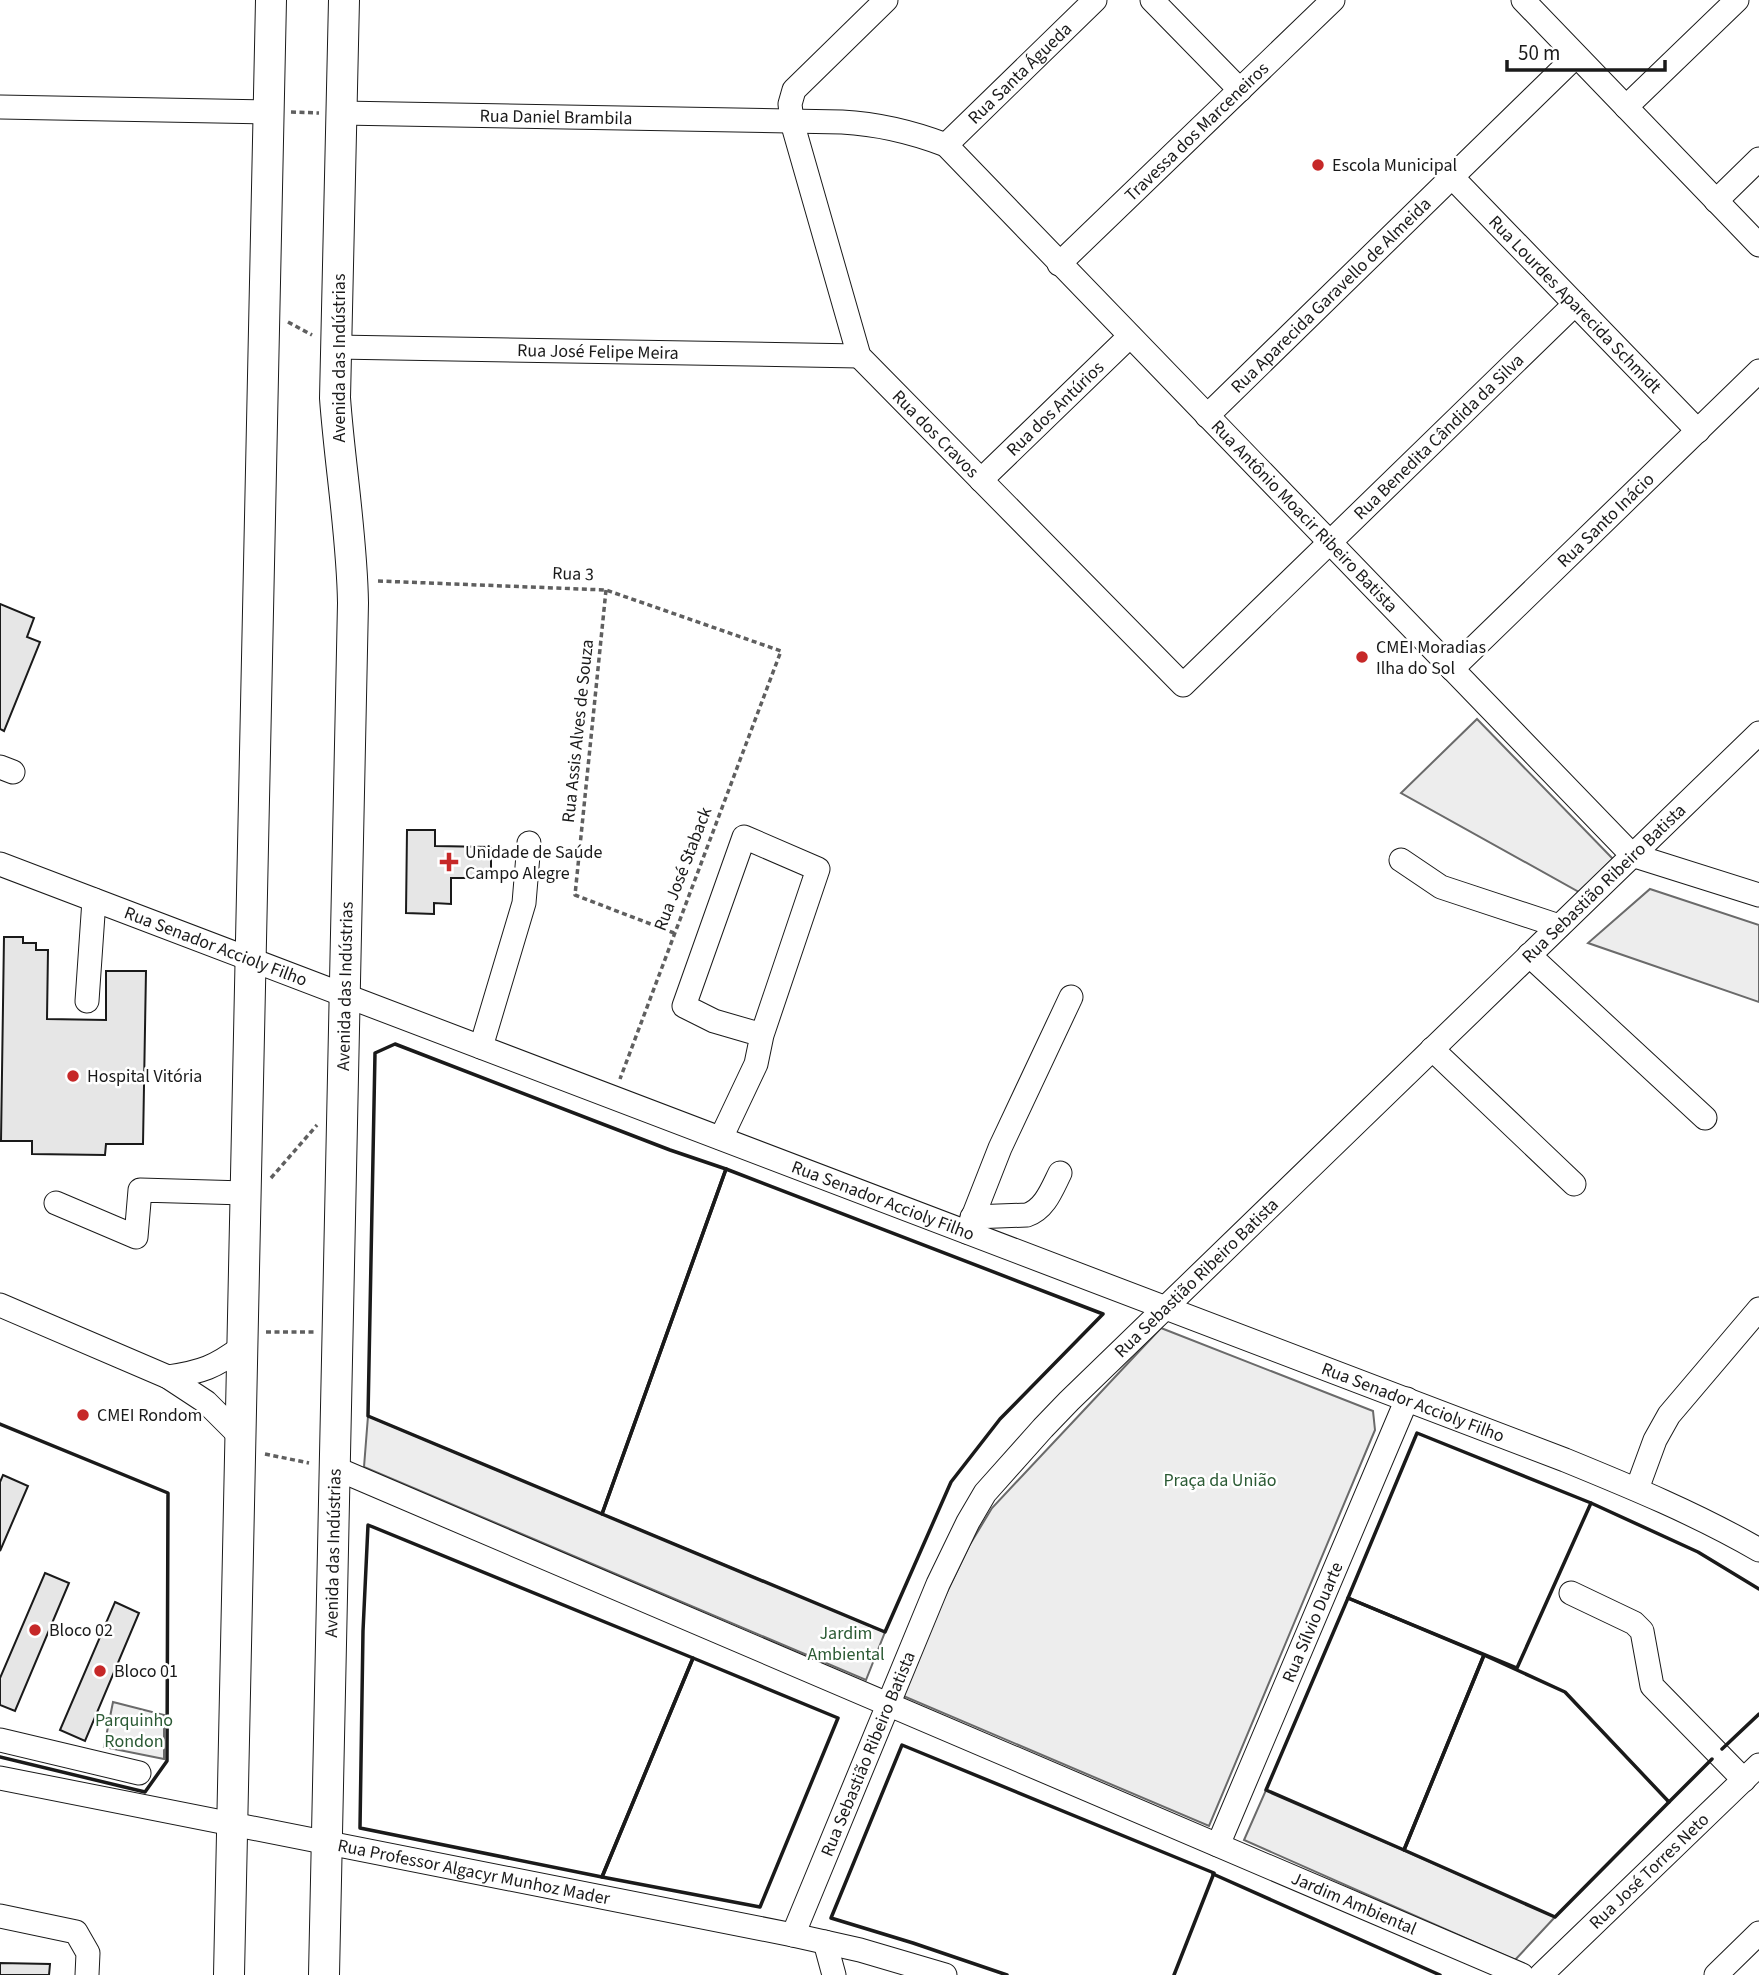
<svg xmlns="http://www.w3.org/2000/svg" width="1759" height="1975" viewBox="0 0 1759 1975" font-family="'Source Sans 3',sans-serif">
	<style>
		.built { fill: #ededed; stroke: #6a6a6a; stroke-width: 2 }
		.building { fill: #e6e6e6; stroke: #1a1a1a; stroke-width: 2 }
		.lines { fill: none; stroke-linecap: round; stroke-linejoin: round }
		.minor-casing { stroke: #1a1a1a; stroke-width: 25 }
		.major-casing { stroke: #1a1a1a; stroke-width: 32 }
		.path { stroke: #5f5f5f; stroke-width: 3.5; stroke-dasharray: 5 3.5; stroke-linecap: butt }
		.minor { stroke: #fff; stroke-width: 23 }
		.major { stroke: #fff; stroke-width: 30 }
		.wall { stroke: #1a1a1a; stroke-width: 3.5 }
		.poi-dot { fill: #c62828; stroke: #fff; stroke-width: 2.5 }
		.labels { text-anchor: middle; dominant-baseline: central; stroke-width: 5; stroke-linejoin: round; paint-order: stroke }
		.street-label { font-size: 18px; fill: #1a1a1a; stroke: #fff }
		.poi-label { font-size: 18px; fill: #1a1a1a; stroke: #fff; text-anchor: start }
		.park-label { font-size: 18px; fill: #2b5a34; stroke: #fff }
	</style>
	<rect width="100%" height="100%" fill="#fff"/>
	<!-- built -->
	<g class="built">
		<polygon points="1477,719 1613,859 1579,892 1401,793"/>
		<polygon points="1650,889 1759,925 1759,1002 1588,943"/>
		<polygon points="1161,1328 1373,1411 1375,1430 1209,1826 901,1695 924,1640 969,1546 992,1508"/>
		<polygon points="368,1416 885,1632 866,1680 364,1467"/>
		<polygon points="113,1702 164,1715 164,1759 104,1747"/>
		<polygon points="1266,1790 1555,1917 1515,1960 1244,1840"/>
	</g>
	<!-- building -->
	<g class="building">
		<polygon points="0,604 34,618 27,637 40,642 4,731 0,729"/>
		<polygon points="407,830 435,830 435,846 491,847 491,878 451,878 451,904 434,903 434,914 406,913"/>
		<polygon points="4,937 23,937 23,943 36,943 36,950 48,950 47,1019 106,1020 106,971 146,971 143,1144 106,1144 105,1155 32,1154 32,1141 1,1141"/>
		<polygon points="3,1475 28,1486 0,1551 0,1482"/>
		<polygon points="45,1573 69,1583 15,1711 0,1705 0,1678"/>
		<polygon points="115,1602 139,1613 85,1741 60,1730"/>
		<polygon points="0,1963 50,1964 49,1975 0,1975"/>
	</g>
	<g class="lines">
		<defs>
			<g id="minor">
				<path id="s1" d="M886 0 794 90 790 104 792 122 859 356 1183 685 1575 304"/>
				<polyline points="1152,0 1240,90"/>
				<polyline points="1523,0 1759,245"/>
				<polyline points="0,107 268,112"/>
				<polyline points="1626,107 1737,0"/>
				<path id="s2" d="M341 113 842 122C879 124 912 132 946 145L1632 855 1759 895"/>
				<path id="s3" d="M946 145 1095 0"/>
				<path id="s4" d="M1452 177 1698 431"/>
				<polyline points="1716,201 1759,159"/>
				<path id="s5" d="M1059 264 1333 0"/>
				<path id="s6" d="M336 347 859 356"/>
				<path id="s7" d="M1207 416 1576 56"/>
				<path id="s8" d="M981 480 1130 336"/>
				<path id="s9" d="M1452 669 1759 371"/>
				<polyline points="0,767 13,772"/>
				<polyline points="1401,860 1441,887 1559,926"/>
				<path id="s10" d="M0 864 1565 1460C1631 1487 1697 1514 1759 1550"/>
				<polyline points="1529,955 1705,1118"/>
				<polyline points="87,1001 94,900"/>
				<polyline points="481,1047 524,903 529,843"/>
				<polyline points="1432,1049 1574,1184"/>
				<polyline points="721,1138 756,1064 762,1035 818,869 744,837 684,1006 714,1021 762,1035"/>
				<polyline points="56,1203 136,1237 140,1190 245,1193"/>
				<path d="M972 1217 1027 1215C1045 1209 1052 1189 1060 1173"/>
				<polyline points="967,1232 1000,1148 1071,997"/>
				<polyline points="0,1305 168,1377 206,1402 240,1436"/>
				<path d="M168 1377C202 1372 215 1367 242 1347"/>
				<path id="s11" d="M335 1468 1522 1975"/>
				<polyline points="1637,1489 1655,1440 1669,1415 1759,1309"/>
				<polyline points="1571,1593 1634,1623 1642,1631 1652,1686 1744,1780"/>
				<polyline points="0,1740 139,1773"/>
				<path id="s12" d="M0 1778 793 1935 860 1950 945 1975"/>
				<path id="s13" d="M1218 1845 1407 1399"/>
				<polyline points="0,1916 76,1932 88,1953 87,1975"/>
				<path id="s14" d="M793 1935 938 1584 968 1522 985 1493 1043 1428 1069 1401 1759 733"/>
				<polyline points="825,1942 834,1975"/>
				<path id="s15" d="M1541 1975 1759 1765"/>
				<polyline points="1716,1975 1759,1933"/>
			</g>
			<g id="major">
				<polyline points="229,1975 271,0"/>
				<path id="s16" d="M324 1975 353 603C352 535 340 467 335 398L344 0"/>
			</g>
		</defs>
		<!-- minor casing -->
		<use href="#minor" class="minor-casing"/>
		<!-- major casing -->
		<use href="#major" class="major-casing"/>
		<!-- path -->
		<g class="path">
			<polyline points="291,112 319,113"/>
			<polyline points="288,322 312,335"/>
			<polyline points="378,581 606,590 781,651 620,1079"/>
			<polyline points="606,590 575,895 674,933"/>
			<polyline points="271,1178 317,1125"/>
			<polyline points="266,1332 315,1332"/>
			<polyline points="265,1454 309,1463"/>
		</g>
		<!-- minor -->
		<use href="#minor" class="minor"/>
		<!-- major -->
		<use href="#major" class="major"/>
		<!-- wall -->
		<g class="wall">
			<polygon points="395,1044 670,1150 726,1169 602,1514 368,1416 375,1053"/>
			<polygon points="726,1169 1103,1314 1000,1419 951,1482 885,1632 602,1514"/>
			<polyline points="0,1424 168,1493 167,1761 145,1792 0,1757"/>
			<polygon points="1417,1433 1591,1503 1517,1668 1348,1598"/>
			<polyline points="1591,1503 1698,1552 1759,1589"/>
			<polygon points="368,1525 693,1658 602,1877 360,1828 363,1631"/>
			<polygon points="1348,1598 1484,1655 1404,1850 1266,1790"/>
			<polygon points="1484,1655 1565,1692 1669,1802 1555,1917 1404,1850"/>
			<polygon points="693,1658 838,1718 760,1907 602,1877"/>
			<polyline points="1722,1749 1759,1714"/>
			<polyline points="1668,1801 1669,1802 1712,1759"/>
			<polyline points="1213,1874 1440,1975"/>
			<polyline points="1007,1975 913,1943 831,1918 902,1745 1214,1873 1174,1975"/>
		</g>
	</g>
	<!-- markers -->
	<g class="poi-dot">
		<circle cx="1318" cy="165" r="7"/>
		<circle cx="1362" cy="657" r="7"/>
		<path d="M445.5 851.5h7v7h7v7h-7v7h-7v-7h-7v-7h7z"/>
		<circle cx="73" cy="1076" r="7"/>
		<circle cx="83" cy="1415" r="7"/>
		<circle cx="35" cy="1630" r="7"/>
		<circle cx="100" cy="1671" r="7"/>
	</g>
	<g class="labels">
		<!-- street labels -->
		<g class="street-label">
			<text stroke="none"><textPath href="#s3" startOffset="103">Rua Santa Águeda</textPath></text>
			<text stroke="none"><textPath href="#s2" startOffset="215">Rua Daniel Brambila</textPath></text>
			<text stroke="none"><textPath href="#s5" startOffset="191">Travessa dos Marceneiros</textPath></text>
			<text stroke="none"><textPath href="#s7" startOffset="173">Rua Aparecida Garavello de Almeida</textPath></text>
			<text stroke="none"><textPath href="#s4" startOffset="177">Rua Lourdes Aparecida Schmidt</textPath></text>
			<text stroke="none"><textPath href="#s6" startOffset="262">Rua José Felipe Meira</textPath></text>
			<text transform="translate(339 358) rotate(-90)">Avenida das Indústrias</text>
			<text stroke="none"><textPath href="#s8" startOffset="103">Rua dos Antúrios</textPath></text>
			<text stroke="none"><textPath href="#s1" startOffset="514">Rua dos Cravos</textPath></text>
			<text stroke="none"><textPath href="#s1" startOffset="1223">Rua Benedita Cândida da Silva</textPath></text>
			<text stroke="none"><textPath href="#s2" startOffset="1124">Rua Antônio Moacir Ribeiro Batista</textPath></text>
			<text stroke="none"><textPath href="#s9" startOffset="214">Rua Santo Inácio</textPath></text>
			<text transform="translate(573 574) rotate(2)">Rua 3</text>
			<text transform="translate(578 731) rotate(-84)">Rua Assis Alves de Souza</text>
			<text transform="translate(683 869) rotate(-69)">Rua José Staback</text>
			<text stroke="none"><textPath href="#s14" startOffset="1351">Rua Sebastião Ribeiro Batista</textPath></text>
			<text stroke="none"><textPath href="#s10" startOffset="231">Rua Senador Accioly Filho</textPath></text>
			<text stroke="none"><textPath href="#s16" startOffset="989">Avenida das Indústrias</textPath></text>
			<text stroke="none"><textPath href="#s10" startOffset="945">Rua Senador Accioly Filho</textPath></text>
			<text stroke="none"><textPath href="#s14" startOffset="784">Rua Sebastião Ribeiro Batista</textPath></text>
			<text stroke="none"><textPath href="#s10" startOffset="1512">Rua Senador Accioly Filho</textPath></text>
			<text stroke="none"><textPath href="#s16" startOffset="422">Avenida das Indústrias</textPath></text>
			<text stroke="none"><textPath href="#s13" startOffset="242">Rua Sílvio Duarte</textPath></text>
			<text stroke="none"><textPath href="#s14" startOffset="196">Rua Sebastião Ribeiro Batista</textPath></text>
			<text stroke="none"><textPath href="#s15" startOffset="150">Rua José Torres Neto</textPath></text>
			<text stroke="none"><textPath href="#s12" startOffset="483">Rua Professor Algacyr Munhoz Mader</textPath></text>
			<text stroke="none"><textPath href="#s11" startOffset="1108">Jardim Ambiental</textPath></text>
		</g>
		<!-- poi labels -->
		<g class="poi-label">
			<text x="1332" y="165">Escola Municipal</text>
			<text x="1376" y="647">CMEI Moradias<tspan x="1376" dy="21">Ilha do Sol</tspan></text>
			<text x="465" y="852">Unidade de Saúde<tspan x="465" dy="21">Campo Alegre</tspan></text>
			<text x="87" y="1076">Hospital Vitória</text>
			<text x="97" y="1415">CMEI Rondom</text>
			<text x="49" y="1630">Bloco 02</text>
			<text x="114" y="1671">Bloco 01</text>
		</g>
		<!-- park labels -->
		<g class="park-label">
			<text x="1220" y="1480">Praça da União</text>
			<text x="846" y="1633">Jardim<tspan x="846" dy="21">Ambiental</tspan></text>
			<text x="134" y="1720">Parquinho<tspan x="134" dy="21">Rondon</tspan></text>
		</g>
	</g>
	<!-- scale -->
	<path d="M1507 60v10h158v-10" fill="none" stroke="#1a1a1a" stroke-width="3.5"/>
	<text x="1518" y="60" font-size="21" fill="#1a1a1a" stroke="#ffffff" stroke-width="5" paint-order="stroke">50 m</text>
</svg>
